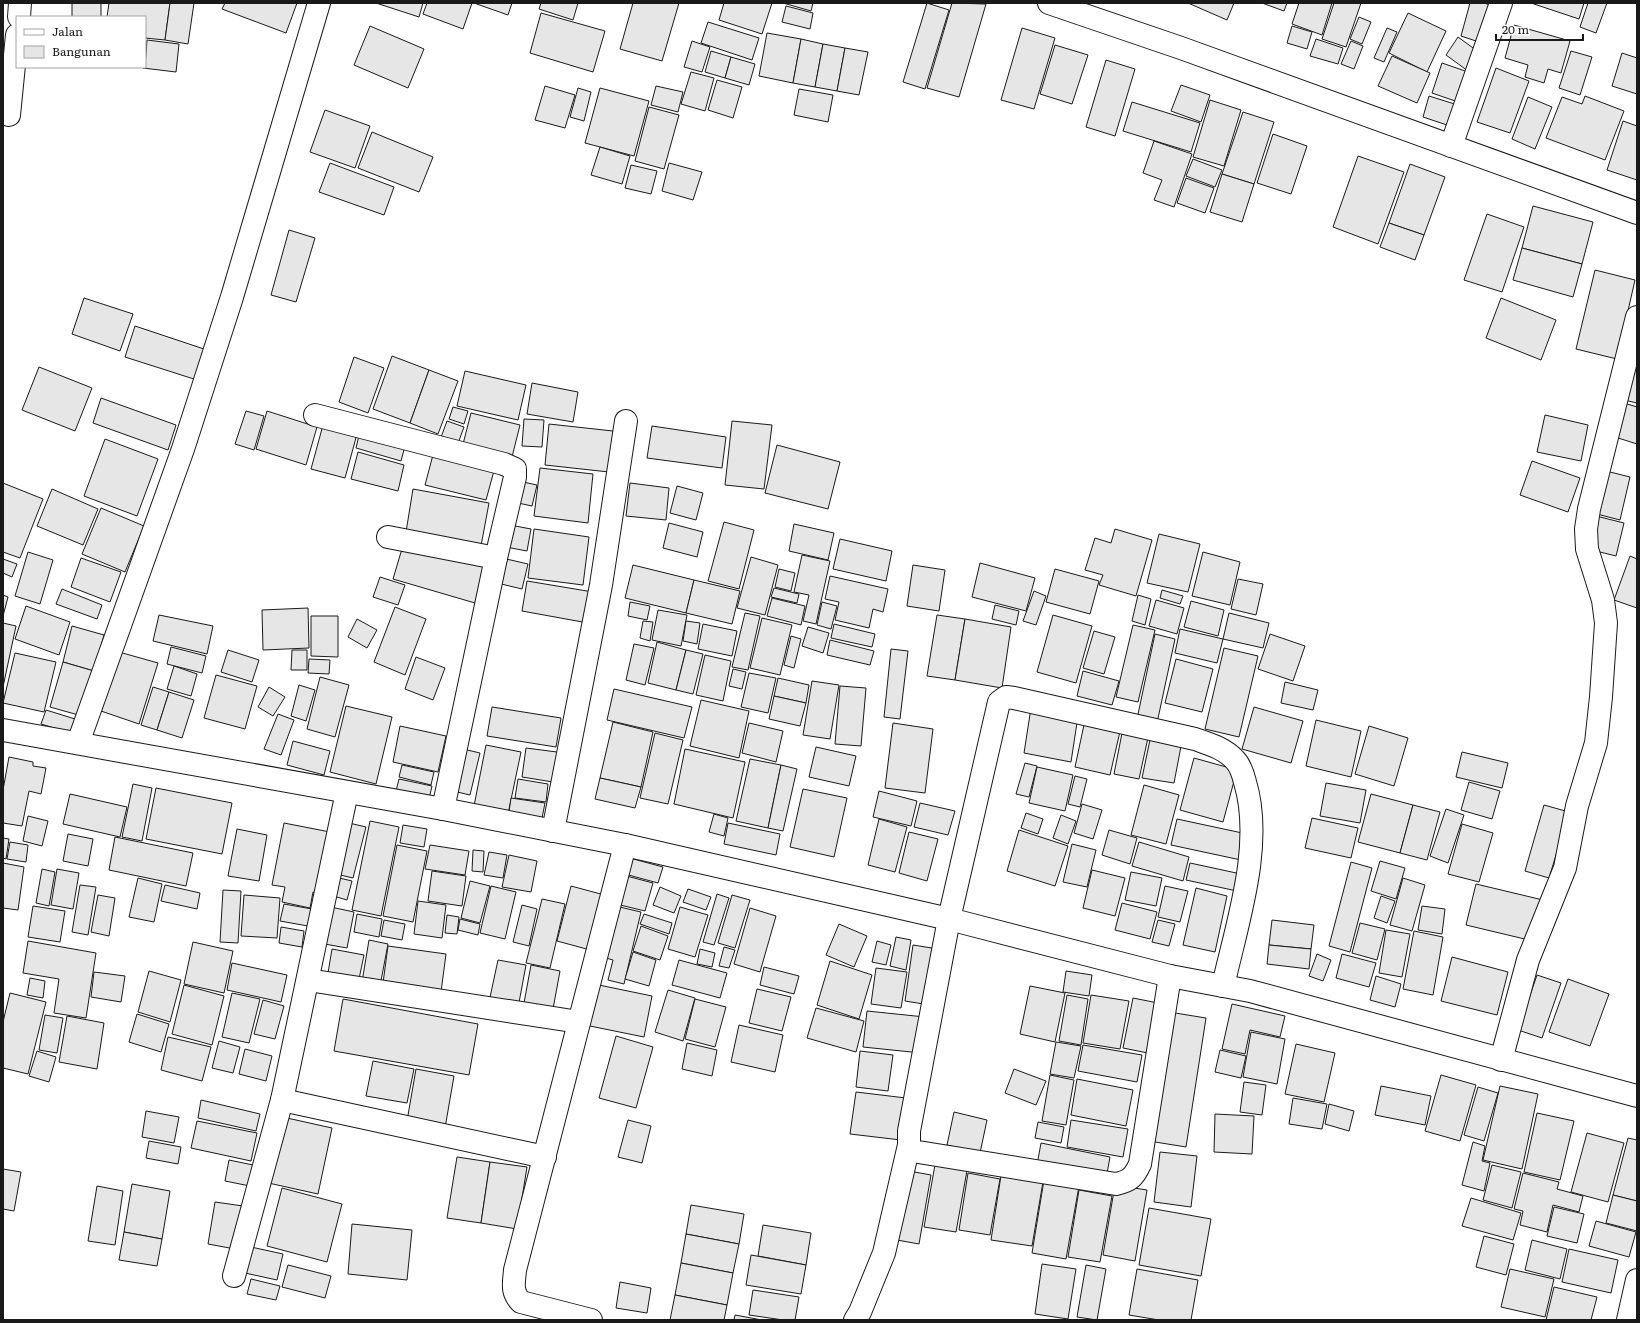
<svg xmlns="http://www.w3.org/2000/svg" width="1640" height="1323" viewBox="0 0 1640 1323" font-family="Literata,serif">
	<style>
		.building { fill: #e6e6e6; stroke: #1a1a1a }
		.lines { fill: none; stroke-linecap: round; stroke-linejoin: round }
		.street-casing { stroke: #1a1a1a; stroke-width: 24 }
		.secondary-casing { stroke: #1a1a1a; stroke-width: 24 }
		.street { stroke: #fff; stroke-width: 22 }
		.secondary { stroke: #fff; stroke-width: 22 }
	</style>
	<rect width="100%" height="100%" fill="#fff"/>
	<!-- building -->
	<g class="building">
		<rect x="72" y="3" width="29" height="14"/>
		<polygon points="109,3 170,3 165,40 145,38 145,17 107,17"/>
		<polygon points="170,3 194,3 188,44 165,40"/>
		<polygon points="225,3 297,3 286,33 222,9"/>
		<polygon points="376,3 423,3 419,17"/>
		<polygon points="427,3 472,3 463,29 423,14"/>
		<polygon points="474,3 512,3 508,15"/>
		<polygon points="541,3 578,3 573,20 539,9"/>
		<polygon points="633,3 679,3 662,61 620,49"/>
		<polygon points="724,3 772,3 762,34 719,20"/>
		<polygon points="783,3 813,3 811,11"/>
		<polygon points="927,3 949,10 925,89 903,82"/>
		<polygon points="952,3 986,4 959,97 927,88"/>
		<polygon points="1188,3 1234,3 1227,20"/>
		<polygon points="1262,3 1287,3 1284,11"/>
		<polygon points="1299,3 1332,3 1322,35 1292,24"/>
		<polygon points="1334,3 1361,3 1346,47 1322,39"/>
		<polygon points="1470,3 1484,3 1490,5 1479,42 1461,36"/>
		<polygon points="1531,3 1584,3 1579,19"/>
		<polygon points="1588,3 1607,3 1596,33 1580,27"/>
		<polygon points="786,6 813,13 810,29 782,22"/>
		<polygon points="541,13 605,31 593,72 530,53"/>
		<polygon points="1408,13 1446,31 1427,72 1389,53"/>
		<polygon points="1359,17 1371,22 1362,44 1350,39"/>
		<polygon points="708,22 759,38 752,60 701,43"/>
		<polygon points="1514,25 1570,41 1561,73 1548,69 1544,83 1525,77 1528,65 1505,58"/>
		<polygon points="370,26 424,49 408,88 354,65"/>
		<polygon points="1292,26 1312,32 1307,49 1287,43"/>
		<polygon points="1022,28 1055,38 1034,109 1001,100"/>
		<polygon points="1387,28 1397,32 1384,62 1374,58"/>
		<polygon points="767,33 801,39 793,83 759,76"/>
		<polygon points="1458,37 1480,53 1468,71 1446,55"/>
		<polygon points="801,39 823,44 815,87 793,83"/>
		<polygon points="1316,39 1343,48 1338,64 1310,56"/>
		<polygon points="147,40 179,44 176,72 143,68 145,67"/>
		<polygon points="692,41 710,47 702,72 684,67"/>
		<polygon points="1351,41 1363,46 1354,69 1341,64"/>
		<polygon points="823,44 845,48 837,91 815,87"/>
		<polygon points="1055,45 1088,55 1072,104 1040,94"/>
		<polygon points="845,48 868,52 859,95 837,91"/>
		<polygon points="711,51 731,57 725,78 705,72"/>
		<polygon points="1571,51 1592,57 1580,95 1559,88"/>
		<polygon points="1622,53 1637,58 1637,94 1612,86"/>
		<polygon points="1392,56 1430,73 1417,103 1378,86"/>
		<polygon points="731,57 755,64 749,85 725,78"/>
		<polygon points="1106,60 1135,69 1115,136 1086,127"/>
		<polygon points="1442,63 1471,73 1461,103 1432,93"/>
		<polygon points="1496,68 1529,81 1510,133 1477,122"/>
		<polygon points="691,72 714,78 705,111 681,104"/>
		<polygon points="717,80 742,87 733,118 708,110"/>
		<polygon points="1181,85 1210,95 1201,122 1171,111"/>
		<polygon points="545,86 575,95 565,128 535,120"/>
		<polygon points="656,86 683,92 678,112 651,105"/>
		<polygon points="578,88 591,92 584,121 570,117"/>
		<polygon points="600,88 649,101 634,156 585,143"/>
		<polygon points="799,89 833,95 828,122 794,115"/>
		<polygon points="1429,96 1461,106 1453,127 1423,117"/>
		<polygon points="1585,96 1624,111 1605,160 1546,138 1562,97 1582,104"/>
		<polygon points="1528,97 1552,107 1535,149 1512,139"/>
		<polygon points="1210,100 1241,110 1224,166 1193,157"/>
		<polygon points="1132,102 1200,123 1191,152 1123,131"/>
		<polygon points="649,107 679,115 664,169 635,161"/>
		<polygon points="325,110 370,126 355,168 310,152"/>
		<polygon points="1243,112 1274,122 1254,184 1222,174"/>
		<polygon points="1623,121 1637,126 1637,180 1607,170"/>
		<polygon points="372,132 433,157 419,192 358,168"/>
		<polygon points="1273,134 1307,146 1291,194 1257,183"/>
		<polygon points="1154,141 1192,154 1174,207 1154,200 1162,180 1143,173"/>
		<polygon points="600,147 630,156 622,184 591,175"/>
		<polygon points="1358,156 1404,172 1378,244 1333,227"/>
		<polygon points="1193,159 1222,170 1215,187 1186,176"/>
		<polygon points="330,163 394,187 384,215 319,192"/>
		<polygon points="669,163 702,172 693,200 662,191"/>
		<polygon points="1410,164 1445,177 1424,235 1389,223"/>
		<polygon points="631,165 657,171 651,194 625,188"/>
		<polygon points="1222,174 1254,184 1242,222 1210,212"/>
		<polygon points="1186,178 1214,188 1205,213 1177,203"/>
		<polygon points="1533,206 1593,222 1582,264 1522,248"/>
		<polygon points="1487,214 1524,227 1502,292 1464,280"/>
		<polygon points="1389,223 1424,235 1415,260 1380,247"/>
		<polygon points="289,230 315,238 296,302 271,295"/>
		<polygon points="1522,248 1582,264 1573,297 1513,280"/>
		<polygon points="1595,270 1635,280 1617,359 1576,349"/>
		<polygon points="84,298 133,314 120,351 72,334"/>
		<polygon points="1501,298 1556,320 1541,360 1486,338"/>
		<polygon points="135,326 207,350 197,380 125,357"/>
		<polygon points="1637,354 1637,403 1624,400"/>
		<polygon points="392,356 429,370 410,423 373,409"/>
		<polygon points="354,357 384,368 368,413 339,402"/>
		<polygon points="39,367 92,388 75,431 22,410"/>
		<polygon points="429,370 458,381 438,434 410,423"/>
		<polygon points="465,371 526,385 518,420 457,406"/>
		<polygon points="532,383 578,392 573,422 527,414"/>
		<polygon points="101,398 176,425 168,450 93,423"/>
		<polygon points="1624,403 1637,407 1637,444 1615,437"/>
		<polygon points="453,407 468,411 464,424 449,419"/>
		<polygon points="246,411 264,416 254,450 235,444"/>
		<polygon points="267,411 317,427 306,465 256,449"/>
		<polygon points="471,413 520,425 511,461 462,448"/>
		<polygon points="1545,415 1588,425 1581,461 1537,452"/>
		<polygon points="524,419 544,420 542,447 522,446"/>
		<polygon points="447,421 464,427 457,446 440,440"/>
		<polygon points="732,421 772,425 764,489 725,485"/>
		<polygon points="549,424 613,431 609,472 545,465"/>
		<polygon points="323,425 357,434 345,478 311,469"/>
		<polygon points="652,426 726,437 722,468 647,458"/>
		<polygon points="360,431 406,442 401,461 356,448"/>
		<polygon points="105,439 158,459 137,516 84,496"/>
		<polygon points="777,445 840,462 828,509 765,493"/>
		<polygon points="434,451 495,467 486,500 425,485"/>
		<polygon points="358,452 404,465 398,491 351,479"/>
		<polygon points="1532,461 1580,478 1568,512 1520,495"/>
		<polygon points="540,468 593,474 588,523 534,516"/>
		<polygon points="1606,471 1630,477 1620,520 1597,514"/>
		<polygon points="523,482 537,485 532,506 518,503"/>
		<polygon points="3,483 43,499 20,558 3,552"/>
		<polygon points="630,483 669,488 666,520 626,516"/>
		<polygon points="677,486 703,493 696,520 670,513"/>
		<polygon points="52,489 98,509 83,545 37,526"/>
		<polygon points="413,489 489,503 481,546 406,532"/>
		<polygon points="101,508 144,526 125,572 82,554"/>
		<polygon points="1596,516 1624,523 1616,556 1588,549"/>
		<polygon points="724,522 754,530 739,589 708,581"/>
		<polygon points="669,523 703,532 697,557 663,548"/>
		<polygon points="794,524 834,533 828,560 789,551"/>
		<polygon points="510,525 531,529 527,551 506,547"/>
		<polygon points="534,529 589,537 583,585 528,578"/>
		<polygon points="1115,529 1152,540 1136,596 1099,585 1103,575 1085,570 1095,538 1111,543"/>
		<polygon points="1159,534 1200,544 1188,592 1147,583"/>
		<polygon points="840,539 892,551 886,581 833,569"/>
		<polygon points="404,542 486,566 475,603 393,579"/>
		<polygon points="28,552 53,560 40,604 15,596"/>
		<polygon points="1203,552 1240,562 1230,605 1192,596"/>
		<polygon points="802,555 830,561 816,624 803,621 809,595 794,592"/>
		<polygon points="1630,556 1637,559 1637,608 1614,600"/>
		<polygon points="751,557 778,565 765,615 737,608"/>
		<polygon points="81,558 121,572 110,602 71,587"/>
		<polygon points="502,558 528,564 522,589 497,583"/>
		<polygon points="3,559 17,564 12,577 3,573"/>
		<polygon points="980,563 1035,578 1026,611 972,597"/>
		<polygon points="633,565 694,580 686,613 625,598"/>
		<polygon points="913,565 945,570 939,611 907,606"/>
		<polygon points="779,569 795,573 791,591 775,587"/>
		<polygon points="1055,569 1099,581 1090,614 1046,602"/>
		<polygon points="830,576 888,589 883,612 873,609 869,628 835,620 839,602 825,599"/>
		<polygon points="380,577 405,585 398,605 373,597"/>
		<polygon points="1238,579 1263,584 1256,615 1231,609"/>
		<polygon points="694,580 740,591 732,624 686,613"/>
		<polygon points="527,581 593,592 588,623 522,611"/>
		<polygon points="774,588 799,594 797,603 771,597"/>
		<polygon points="62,589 102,605 97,619 56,604"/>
		<polygon points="1162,590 1183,596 1180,604 1160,598"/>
		<polygon points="1034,591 1046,596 1036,625 1023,621"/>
		<polygon points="3,595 8,597 3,616"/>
		<polygon points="1138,595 1151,599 1145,625 1132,621"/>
		<polygon points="772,598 805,606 801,625 767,616"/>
		<polygon points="1156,600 1184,608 1177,634 1149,626"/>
		<polygon points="1191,601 1224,610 1218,636 1184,627"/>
		<polygon points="630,602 650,606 647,620 628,616"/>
		<polygon points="822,602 837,606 831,629 817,625"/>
		<polygon points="995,605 1019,611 1016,625 992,619"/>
		<polygon points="26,606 70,622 59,655 15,639"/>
		<polygon points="395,607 426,619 405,675 374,662"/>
		<polygon points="308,608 309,648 263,650 262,610"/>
		<polygon points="658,610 687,615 681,646 652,640"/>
		<polygon points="745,613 760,616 748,670 732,667"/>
		<polygon points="1229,613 1269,623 1263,648 1223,639"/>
		<polygon points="159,615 213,626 207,654 153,641"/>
		<polygon points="937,615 965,619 955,680 927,676"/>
		<polygon points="1053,615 1092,626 1076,683 1037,672"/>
		<polygon points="311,616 338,616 338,657 311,656"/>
		<polygon points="762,618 792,625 780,675 750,668"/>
		<polygon points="357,619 377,630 367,648 348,637"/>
		<polygon points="965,619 1011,627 1002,688 955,680"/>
		<polygon points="643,621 653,622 650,641 640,638"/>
		<polygon points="686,621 700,623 697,644 683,641"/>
		<polygon points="3,623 16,626 3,687"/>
		<polygon points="703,624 737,631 732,656 698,649"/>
		<polygon points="834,624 875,634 872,647 831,638"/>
		<polygon points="1133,625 1155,630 1138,702 1116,697"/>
		<polygon points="72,626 104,635 94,671 63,662"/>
		<polygon points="808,627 829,633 823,653 802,646"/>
		<polygon points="1180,629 1223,639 1217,663 1175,653"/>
		<polygon points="1094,631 1115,637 1104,674 1083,668"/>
		<polygon points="1155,634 1175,639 1157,723 1137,719"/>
		<polygon points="1270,634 1305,646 1293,681 1258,669"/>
		<polygon points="791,636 801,639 794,668 784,665"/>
		<polygon points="830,640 874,651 870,665 827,655"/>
		<polygon points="657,642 686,650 676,690 648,683"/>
		<polygon points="634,644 654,648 645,685 626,680"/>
		<polygon points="171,647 206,656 202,673 167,664"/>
		<polygon points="1224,648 1258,656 1239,737 1205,729"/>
		<polygon points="891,649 908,651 900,719 884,717"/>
		<polygon points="228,650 259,660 252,682 221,672"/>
		<polygon points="292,650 307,650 307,670 291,670"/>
		<polygon points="686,650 703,654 693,694 676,690"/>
		<polygon points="119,652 158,663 139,724 101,711"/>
		<polygon points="15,653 56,662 44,712 3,703"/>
		<polygon points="705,655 731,661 723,701 696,695"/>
		<polygon points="416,657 445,668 433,700 405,689"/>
		<polygon points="309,659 330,660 329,674 308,673"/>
		<polygon points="1176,659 1213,669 1202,712 1165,703"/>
		<polygon points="63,662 94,671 82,716 50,707"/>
		<polygon points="174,666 197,674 191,696 167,689"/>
		<polygon points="733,669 746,672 742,689 729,686"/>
		<polygon points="1083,671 1119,681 1112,705 1077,696"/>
		<polygon points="749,673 776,678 768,713 741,707"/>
		<polygon points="216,675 257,686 245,729 204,718"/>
		<polygon points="320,677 349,685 335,737 307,729"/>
		<polygon points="778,678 809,685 806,703 774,696"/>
		<polygon points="812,681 839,685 830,739 803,735"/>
		<polygon points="1285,682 1318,690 1313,710 1281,703"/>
		<polygon points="299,685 315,690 306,721 291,716"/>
		<polygon points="840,686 866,688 861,746 835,744"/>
		<polygon points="153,687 169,692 157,730 141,725"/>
		<polygon points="269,687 285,697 273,716 258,707"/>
		<polygon points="614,689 692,707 684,738 607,720"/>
		<polygon points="169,692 194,700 182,738 157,730"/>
		<polygon points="774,696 806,703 800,726 769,719"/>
		<polygon points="701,700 749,711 739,758 690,746"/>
		<polygon points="346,706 392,717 376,784 330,772"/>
		<polygon points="492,707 561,718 556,747 487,736"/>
		<polygon points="1254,707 1303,721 1291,763 1242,749"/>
		<polygon points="1031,708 1078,716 1071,762 1024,753"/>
		<polygon points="46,710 75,719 71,733 41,724"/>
		<polygon points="278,714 294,720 281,755 264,749"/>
		<polygon points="1085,720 1121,727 1110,775 1075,767"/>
		<polygon points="1316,720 1361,731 1351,777 1306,766"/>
		<polygon points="613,722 653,732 641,787 600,778"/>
		<polygon points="749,723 783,731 776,762 742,753"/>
		<polygon points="893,723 933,729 925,793 885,788"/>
		<polygon points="400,726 446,736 438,772 393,762"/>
		<polygon points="1369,726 1408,738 1394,786 1355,774"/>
		<polygon points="1123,728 1149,733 1139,779 1114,774"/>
		<polygon points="655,733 683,740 668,804 640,798"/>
		<polygon points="1151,735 1182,741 1174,783 1142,778"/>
		<polygon points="293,741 330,751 324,775 287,765"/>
		<polygon points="486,745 521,752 508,814 474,806"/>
		<polygon points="816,747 856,756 849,786 809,777"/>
		<polygon points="526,748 557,752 553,782 522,777"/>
		<polygon points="463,749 480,753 470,795 453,791"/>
		<polygon points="685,749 745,762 733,818 674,804"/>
		<polygon points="1462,752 1508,763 1502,788 1456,777"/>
		<polygon points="9,757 33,762 33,766 46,768 41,794 29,791 22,826 3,823 3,790"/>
		<polygon points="1194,758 1237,770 1223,822 1180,810"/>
		<polygon points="750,759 781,765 768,828 736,821"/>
		<polygon points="1025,763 1037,766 1029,797 1016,794"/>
		<polygon points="402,765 434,772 431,785 399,777"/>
		<polygon points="781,765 797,769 783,831 768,828"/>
		<polygon points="1037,767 1073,775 1065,811 1029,803"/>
		<polygon points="1075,776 1087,779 1080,807 1068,804"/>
		<polygon points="600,778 641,787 635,808 595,799"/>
		<polygon points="399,779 432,786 429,799 396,791"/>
		<polygon points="518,779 548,784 546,802 515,798"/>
		<polygon points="1469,782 1500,791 1492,819 1461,810"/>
		<polygon points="1326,783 1366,790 1360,823 1320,816"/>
		<polygon points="133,784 152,788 142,841 122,837"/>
		<polygon points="1144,785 1179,795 1166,844 1131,835"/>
		<polygon points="156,788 232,803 222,854 146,839"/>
		<polygon points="803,789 847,798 834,857 790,847"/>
		<polygon points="879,791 917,801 911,826 873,817"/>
		<polygon points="70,794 127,807 120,837 63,824"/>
		<polygon points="1371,794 1413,805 1400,853 1358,842"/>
		<polygon points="511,798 545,803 542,818 509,812"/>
		<polygon points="920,803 955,811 948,835 914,827"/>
		<polygon points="1082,804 1102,810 1093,839 1074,833"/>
		<polygon points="1413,805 1440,812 1427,860 1400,853"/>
		<polygon points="1544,805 1569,812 1549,878 1525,871"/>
		<polygon points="1446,809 1464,815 1448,863 1430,856"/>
		<polygon points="1026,813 1043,819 1038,834 1021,828"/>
		<polygon points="714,814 728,818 724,836 709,832"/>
		<polygon points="1061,815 1076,821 1068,844 1053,838"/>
		<polygon points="28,816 48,821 42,846 23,841"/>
		<polygon points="1312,818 1358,828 1351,858 1305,848"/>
		<polygon points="879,819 907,827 895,872 868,865"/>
		<polygon points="1177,819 1247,834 1241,860 1171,845"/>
		<polygon points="370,821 399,827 381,916 352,910"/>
		<polygon points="284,823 330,832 319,893 313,892 310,908 282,902 285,887 272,885"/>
		<polygon points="349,823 366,827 353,878 336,874"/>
		<polygon points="728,823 780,834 776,855 724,844"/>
		<polygon points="1462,824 1493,833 1479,882 1448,874"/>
		<polygon points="403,825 427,829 424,847 400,843"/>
		<polygon points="237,829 267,835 259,881 228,876"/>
		<polygon points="1019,830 1068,846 1055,886 1007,871"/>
		<polygon points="1109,830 1137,838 1130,864 1102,855"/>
		<polygon points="909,832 938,839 927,881 899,873"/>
		<polygon points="68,834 93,839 88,866 63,861"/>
		<polygon points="115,837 193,853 186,886 109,870"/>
		<polygon points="3,838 9,839 6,859 3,858"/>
		<polygon points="10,842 28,845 26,862 7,859"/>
		<polygon points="1139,842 1189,857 1183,881 1132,866"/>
		<polygon points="1072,844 1096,850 1087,887 1063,882"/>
		<polygon points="397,845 427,851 413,922 383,916"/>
		<polygon points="430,845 469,851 465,875 425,869"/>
		<polygon points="473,850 484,851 483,872 472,871"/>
		<polygon points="489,852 507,855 503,878 484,875"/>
		<polygon points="509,855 537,861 531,892 502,887"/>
		<polygon points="626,857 663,867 658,883 621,873"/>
		<polygon points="1380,861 1405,868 1396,899 1371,891"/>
		<polygon points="1351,862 1372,868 1350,952 1329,946"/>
		<polygon points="3,863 24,867 18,910 3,908"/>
		<polygon points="1190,863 1241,874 1237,891 1186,880"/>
		<polygon points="42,869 55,872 49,906 36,903"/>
		<polygon points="57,869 79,873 73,909 51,905"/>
		<polygon points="1092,870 1125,878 1115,916 1083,908"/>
		<polygon points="432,871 466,876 462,906 428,901"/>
		<polygon points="1131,872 1162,878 1156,906 1125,900"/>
		<polygon points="619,874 653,883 645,911 612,903"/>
		<polygon points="335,877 352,881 347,900 330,895"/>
		<polygon points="138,878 162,884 154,922 129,917"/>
		<polygon points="1403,878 1425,885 1412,931 1390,925"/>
		<polygon points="470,881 490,886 480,923 461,918"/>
		<polygon points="1476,884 1543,900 1533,941 1466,925"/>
		<polygon points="80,885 96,887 88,935 72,932"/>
		<polygon points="165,885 200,893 197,909 161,901"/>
		<polygon points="491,886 516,892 505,939 480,933"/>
		<polygon points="571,886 608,896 594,951 557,941"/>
		<polygon points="1165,886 1188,891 1180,922 1158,917"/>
		<polygon points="660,887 681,896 674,913 653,905"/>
		<polygon points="1196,888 1227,896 1215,952 1183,945"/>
		<polygon points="688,889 711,897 706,910 683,902"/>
		<polygon points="223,890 241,891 238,943 220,942"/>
		<polygon points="717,894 729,898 714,945 703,942"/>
		<polygon points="98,895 115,898 109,936 91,932"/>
		<polygon points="244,895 280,898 277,938 241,936"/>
		<polygon points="732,895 750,900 735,948 718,943"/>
		<polygon points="1381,896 1395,901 1387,923 1374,918"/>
		<polygon points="542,899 565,904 550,968 526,963"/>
		<polygon points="418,901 446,905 442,938 414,934"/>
		<polygon points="1122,903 1157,912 1150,939 1115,930"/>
		<polygon points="284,904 312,909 308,926 280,921"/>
		<polygon points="522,905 537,909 529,946 513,942"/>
		<polygon points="611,905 641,912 624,984 608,980 613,960 599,956"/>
		<polygon points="33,906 65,911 60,942 28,937"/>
		<polygon points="326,906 354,912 347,948 319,943"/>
		<polygon points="1422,906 1445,909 1442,934 1418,930"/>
		<polygon points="680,907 708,915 695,957 668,949"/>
		<polygon points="750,908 776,916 760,972 734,964"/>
		<polygon points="357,914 382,919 379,937 354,932"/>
		<polygon points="644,914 672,923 669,934 640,924"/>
		<polygon points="447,915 459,917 457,934 445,933"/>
		<polygon points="460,919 480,924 478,935 458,930"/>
		<polygon points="384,920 405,924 402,940 381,936"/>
		<polygon points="1158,920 1175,924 1169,946 1152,942"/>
		<polygon points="1272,920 1314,925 1311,949 1269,945"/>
		<polygon points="1360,923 1385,929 1377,960 1352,953"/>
		<polygon points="839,924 867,936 854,967 826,955"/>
		<polygon points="641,926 668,936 660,960 633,951"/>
		<polygon points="281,927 304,931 302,947 279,943"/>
		<polygon points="1386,930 1410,934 1402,977 1379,973"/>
		<polygon points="1414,931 1443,937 1433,995 1403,989"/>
		<polygon points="896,937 911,940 906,970 890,966"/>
		<polygon points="369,940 388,944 380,986 362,982"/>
		<polygon points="28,941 96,953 86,1018 54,1013 59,979 23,973"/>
		<polygon points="877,941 891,945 886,965 872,962"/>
		<polygon points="193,942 233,951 224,993 184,984"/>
		<polygon points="913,945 938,949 930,1005 905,1001"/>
		<polygon points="1269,945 1311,949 1309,969 1267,964"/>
		<polygon points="388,946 446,954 441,992 383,983"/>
		<polygon points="724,947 735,950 729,968 719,966"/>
		<polygon points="332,949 364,955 359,979 328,973"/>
		<polygon points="700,949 715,953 712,967 697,964"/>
		<polygon points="633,952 656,960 649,986 625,979"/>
		<polygon points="1317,954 1331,960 1323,981 1309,976"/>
		<polygon points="1342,954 1376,963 1369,987 1336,978"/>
		<polygon points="1452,957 1508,972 1497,1015 1441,1001"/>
		<polygon points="498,960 526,965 518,1008 489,1002"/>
		<polygon points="679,960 727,973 720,998 672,985"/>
		<polygon points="830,961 872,975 859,1019 817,1005"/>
		<polygon points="232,963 287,975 281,1002 227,990"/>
		<polygon points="531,965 560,971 553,1009 524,1003"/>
		<polygon points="764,967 799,976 794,994 760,985"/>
		<polygon points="876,968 907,972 901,1008 871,1004"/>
		<polygon points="149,971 181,980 170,1022 138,1012"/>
		<polygon points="1066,971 1092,975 1089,996 1063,992"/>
		<polygon points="94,972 125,976 121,1002 91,997"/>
		<polygon points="1537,975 1561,983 1542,1038 1518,1030"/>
		<polygon points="1376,976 1401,984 1395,1007 1370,1000"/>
		<polygon points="30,978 45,981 43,998 27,995"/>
		<polygon points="1568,979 1609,994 1590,1046 1549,1032"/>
		<polygon points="594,984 652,996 644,1037 585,1025"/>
		<polygon points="184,985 224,996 212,1045 172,1034"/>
		<polygon points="1030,986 1065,993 1055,1042 1020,1034"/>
		<polygon points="757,989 791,997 782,1031 749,1023"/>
		<polygon points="668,990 695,998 683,1041 655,1032"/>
		<polygon points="10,993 46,1002 28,1074 3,1068 3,1022"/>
		<polygon points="232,993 260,999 249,1043 222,1037"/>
		<polygon points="1067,995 1088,999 1081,1045 1059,1041"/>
		<polygon points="1091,995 1129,1001 1120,1049 1083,1043"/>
		<polygon points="1133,998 1158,1003 1148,1053 1123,1048"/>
		<polygon points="343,999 478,1024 469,1075 334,1051"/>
		<polygon points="695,999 726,1007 715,1047 685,1039"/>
		<polygon points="263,1000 284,1006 275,1039 254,1034"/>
		<polygon points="1232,1004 1285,1016 1280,1037 1250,1030 1245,1054 1222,1049"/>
		<polygon points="816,1008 864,1021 856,1052 807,1038"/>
		<polygon points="867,1011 925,1017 921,1053 863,1047"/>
		<polygon points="1169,1012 1206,1018 1186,1147 1149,1141"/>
		<polygon points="137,1014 169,1024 161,1052 129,1042"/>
		<polygon points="45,1015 63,1018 57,1053 39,1050"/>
		<polygon points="67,1016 104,1023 97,1069 59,1062"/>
		<polygon points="739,1025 783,1035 775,1072 731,1062"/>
		<polygon points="1251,1032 1285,1039 1277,1084 1243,1077"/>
		<polygon points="616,1036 653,1047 636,1108 599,1098"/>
		<polygon points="168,1037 211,1047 202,1081 161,1070"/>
		<polygon points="219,1041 240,1047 233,1073 212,1068"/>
		<polygon points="1056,1042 1081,1046 1074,1078 1050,1074"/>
		<polygon points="687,1043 717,1050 712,1076 682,1069"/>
		<polygon points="1296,1044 1335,1053 1324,1102 1285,1094"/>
		<polygon points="1083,1045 1142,1055 1137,1082 1078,1071"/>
		<polygon points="245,1049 272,1056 266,1081 239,1074"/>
		<polygon points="1220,1050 1246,1056 1241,1078 1215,1072"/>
		<polygon points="37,1051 56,1057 49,1082 29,1076"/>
		<polygon points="860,1051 893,1055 888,1091 856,1087"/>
		<polygon points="373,1061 414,1069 407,1103 366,1096"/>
		<polygon points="416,1069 454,1076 445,1128 407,1121"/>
		<polygon points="1014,1069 1046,1081 1036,1105 1005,1093"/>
		<polygon points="1050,1075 1074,1080 1066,1125 1042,1121"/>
		<polygon points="1441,1075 1476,1085 1460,1141 1425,1131"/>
		<polygon points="1077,1079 1133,1090 1126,1126 1071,1115"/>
		<polygon points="1244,1082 1266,1085 1262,1115 1240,1112"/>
		<polygon points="1381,1086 1431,1096 1425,1125 1375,1115"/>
		<polygon points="1500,1086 1538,1094 1522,1169 1483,1160"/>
		<polygon points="1478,1087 1498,1093 1484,1141 1464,1135"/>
		<polygon points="856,1092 906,1098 901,1140 850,1134"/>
		<polygon points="1293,1098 1327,1104 1322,1129 1289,1124"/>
		<polygon points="201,1100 260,1114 256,1131 198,1118"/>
		<polygon points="1329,1104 1354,1111 1349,1131 1325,1124"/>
		<polygon points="146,1111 179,1117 174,1143 142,1137"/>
		<polygon points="954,1112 987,1120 980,1153 947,1145"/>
		<polygon points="1537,1113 1574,1121 1560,1180 1524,1172"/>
		<polygon points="1215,1114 1254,1116 1252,1154 1214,1152"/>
		<polygon points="278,1116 332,1128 318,1194 264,1182"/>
		<polygon points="628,1120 651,1126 642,1163 618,1157"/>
		<polygon points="1071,1120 1128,1129 1123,1157 1067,1147"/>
		<polygon points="197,1121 257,1133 251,1161 191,1148"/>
		<polygon points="1038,1122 1064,1127 1061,1143 1035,1138"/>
		<polygon points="1587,1133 1624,1143 1608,1202 1571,1192"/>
		<polygon points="1628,1138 1637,1140 1637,1201 1613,1195"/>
		<polygon points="149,1141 181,1147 178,1164 146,1158"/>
		<polygon points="1473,1142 1485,1146 1482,1161 1490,1163 1484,1191 1462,1185"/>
		<polygon points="1041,1143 1110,1157 1106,1179 1037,1165"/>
		<polygon points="1160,1152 1197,1156 1191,1207 1154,1202"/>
		<polygon points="457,1157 490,1162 481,1223 447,1218"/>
		<polygon points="936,1159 968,1165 956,1232 924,1227"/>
		<polygon points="229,1160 253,1165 250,1186 225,1181"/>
		<polygon points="490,1162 527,1167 517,1229 481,1223"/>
		<polygon points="1492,1165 1521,1172 1512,1208 1483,1200"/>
		<polygon points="3,1169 21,1172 14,1211 3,1209"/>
		<polygon points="1002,1169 1044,1176 1032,1246 991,1240"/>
		<polygon points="909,1171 931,1175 919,1244 897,1240"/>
		<polygon points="968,1173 1000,1179 990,1235 959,1230"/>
		<polygon points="1523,1173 1559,1182 1557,1189 1583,1196 1579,1212 1553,1205 1547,1232 1520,1225 1523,1211 1514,1209"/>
		<polygon points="1044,1180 1079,1186 1066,1259 1032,1253"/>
		<polygon points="132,1184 170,1191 162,1239 124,1232"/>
		<polygon points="1115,1185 1147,1190 1135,1261 1103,1255"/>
		<polygon points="97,1186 123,1191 115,1245 88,1241"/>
		<polygon points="282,1188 342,1204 327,1262 267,1246"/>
		<polygon points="1079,1190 1112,1196 1100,1262 1068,1257"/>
		<polygon points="1613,1195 1637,1201 1637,1231 1606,1223"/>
		<polygon points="1471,1198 1521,1213 1513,1240 1462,1226"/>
		<polygon points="215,1202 243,1206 235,1249 208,1244"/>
		<polygon points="691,1205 744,1214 739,1244 686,1234"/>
		<polygon points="1554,1207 1584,1214 1577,1243 1547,1236"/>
		<polygon points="1149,1208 1211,1219 1201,1276 1139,1265"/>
		<polygon points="1596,1221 1636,1232 1629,1257 1589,1246"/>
		<polygon points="352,1224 412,1230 407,1280 348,1274"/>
		<polygon points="763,1225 811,1233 806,1265 758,1256"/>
		<polygon points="124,1232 162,1239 157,1266 119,1260"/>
		<polygon points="686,1234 739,1244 733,1273 681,1263"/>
		<polygon points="1484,1236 1514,1244 1506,1275 1476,1267"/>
		<polygon points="1532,1240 1567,1249 1560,1279 1525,1270"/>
		<polygon points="251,1247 283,1254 277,1280 245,1273"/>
		<polygon points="1569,1249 1618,1260 1611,1293 1562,1282"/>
		<polygon points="751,1255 806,1265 801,1294 746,1285"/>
		<polygon points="681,1263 733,1273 727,1305 675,1295"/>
		<polygon points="1042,1264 1076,1269 1068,1319 1035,1314"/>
		<polygon points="288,1265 331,1276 325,1298 282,1287"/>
		<polygon points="1086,1265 1106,1269 1097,1320 1077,1317"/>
		<polygon points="1137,1269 1198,1280 1191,1320 1159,1320 1129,1315"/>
		<polygon points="1510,1269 1554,1279 1545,1317 1501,1307"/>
		<polygon points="251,1279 280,1286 276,1300 247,1294"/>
		<polygon points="620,1282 651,1288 647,1313 616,1308"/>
		<polygon points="1554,1287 1597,1297 1591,1320 1546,1320"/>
		<polygon points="753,1290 799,1297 795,1320 783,1320 749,1315"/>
		<polygon points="675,1295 727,1305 724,1320 670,1320"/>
		<polygon points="735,1315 762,1320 734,1320"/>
	</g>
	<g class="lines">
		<defs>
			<g id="street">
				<polyline points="19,17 20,3"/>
				<polyline points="9,115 17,35"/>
				<polyline points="1451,146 1501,3"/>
				<polyline points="315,415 504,464 515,469 515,477 496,558 443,809"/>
				<polyline points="388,537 496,558"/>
				<polyline points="78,743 183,449 232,297 319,3"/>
				<polyline points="553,831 601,585 626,421"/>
				<path d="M1170 976 1140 1164C1134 1177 1130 1181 1116 1184L912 1151 909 1145V1131L949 919 999 702 1006 697 1014 698 1195 739C1209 744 1224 748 1235 760 1240 765 1243 774 1245 782 1264 845 1237 923 1223 986"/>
				<polyline points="308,980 579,1022"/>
				<polyline points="1501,1060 1528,960 1565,868 1577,806 1596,743 1601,697 1606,623 1603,600 1587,549 1586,529 1589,509 1637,317"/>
				<polyline points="282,1100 545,1157"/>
				<polyline points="234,1276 282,1100 347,792"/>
				<path d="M591 1320 521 1302C511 1292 514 1283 515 1270L625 845"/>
				<polyline points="855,1320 860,1312 884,1253 909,1145"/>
				<polyline points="1628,1320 1637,1280"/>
			</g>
			<g id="secondary">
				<polyline points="1049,3 1181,48 1637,213"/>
				<polyline points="3,730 443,809 625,845 949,919 1170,976 1250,991 1637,1096"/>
			</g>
		</defs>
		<!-- street casing -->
		<use href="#street" class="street-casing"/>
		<!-- secondary casing -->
		<use href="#secondary" class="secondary-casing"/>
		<!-- street -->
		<use href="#street" class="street"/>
		<!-- secondary -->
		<use href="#secondary" class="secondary"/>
	</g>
	<!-- border -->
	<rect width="1640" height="1323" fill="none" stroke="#1a1a1a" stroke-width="8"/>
	<!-- legend -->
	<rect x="16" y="16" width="130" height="52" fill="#ffffff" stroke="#a3a3a3"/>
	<rect x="24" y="29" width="20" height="6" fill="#ffffff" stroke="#a3a3a3"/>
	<text x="52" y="36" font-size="12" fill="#1a1a1a">Jalan</text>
	<rect x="24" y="46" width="20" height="12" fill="#e6e6e6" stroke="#a3a3a3"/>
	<text x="52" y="56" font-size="12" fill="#1a1a1a">Bangunan</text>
	<!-- scale -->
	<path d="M1496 34v6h87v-6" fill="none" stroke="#1a1a1a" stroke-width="2"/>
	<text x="1502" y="34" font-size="12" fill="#1a1a1a" stroke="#ffffff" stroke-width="3" paint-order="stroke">20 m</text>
</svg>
